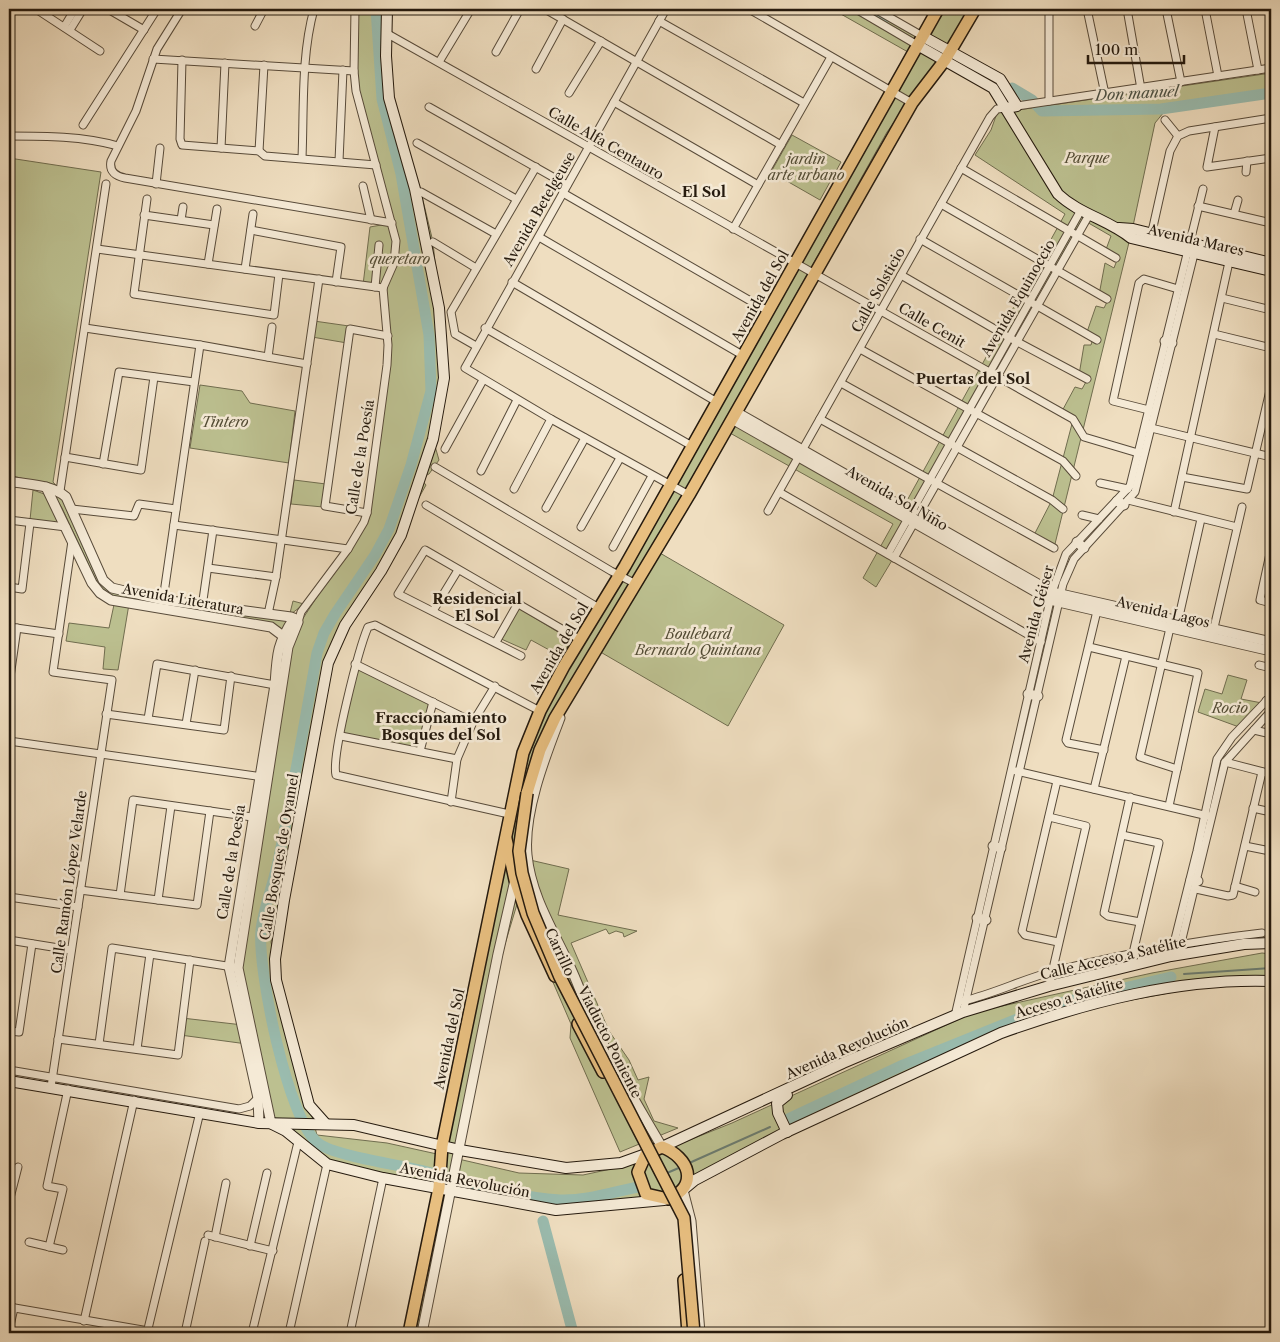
<svg xmlns="http://www.w3.org/2000/svg" width="1280" height="1342" viewBox="0 0 1280 1342" font-family="'Libre Caslon Text',serif">
	<style>
		.park { fill: #bcc090; stroke: #706d4f }
		.lines { fill: none; stroke-linecap: round; stroke-linejoin: round }
		.stream { stroke: #6b7b6f; stroke-width: 2 }
		.river { stroke: #9abcaf; stroke-width: 11 }
		.minor-casing { stroke: #584b3a; stroke-width: 9 }
		.tertiary-casing { stroke: #584b3a; stroke-width: 11 }
		.secondary-casing { stroke: #251a0e; stroke-width: 12 }
		.primary-casing { stroke: #251a0e; stroke-width: 14 }
		.minor { stroke: #f5ead6; stroke-width: 7 }
		.tertiary { stroke: #f5ead6; stroke-width: 9 }
		.secondary { stroke: #f5ead6; stroke-width: 10 }
		.primary { stroke: #e8bf80; stroke-width: 11 }
		.primary-bridge-casing { stroke: #251a0e; stroke-width: 14; stroke-linecap: butt }
		.primary-bridge { stroke: #e8bf80; stroke-width: 11 }
		.labels { text-anchor: middle; dominant-baseline: central; stroke-width: 5; stroke-linejoin: round; paint-order: stroke }
		.street-label { font-size: 14px; fill: #251a0e; stroke: #f5ead6 }
		.park-label { font-size: 14px; font-style: italic; fill: #524c35; stroke: #f5ead6 }
		.water-label { font-size: 15px; font-style: italic; fill: #4e5346; stroke: #f5ead6 }
		.neighbourhood-label { font-size: 15px; font-weight: bold; fill: #251a0e; stroke: #f5ead6 }
	</style>
	<rect width="100%" height="100%" fill="#efdec0"/>
	<filter id="stains"><feTurbulence type="fractalNoise" baseFrequency=".004" numOctaves="4"/><feColorMatrix values="0 0 0 0 .2 0 0 0 0 .09 0 0 0 0 .02 0 0 0 .5 -.17"/></filter>
	<radialGradient id="worn" r=".72"><stop offset=".6" stop-color="#630" stop-opacity="0"/><stop offset="1" stop-color="#630" stop-opacity=".3"/></radialGradient>
	<!-- park -->
	<g class="park">
		<polygon points="354,9 387,9 389,98 421,192 433,242 443,345 433,439 439,460 429,474 420,478 426,485 364,596 321,680 289,872 271,942 286,1019 317,1135 387,1143 446,1156 506,835 538,720 915,56 832,9 877,9 925,35 941,9 969,9 939,60 887,132 732,409 904,506 1065,214 975,155 991,130 997,113 1271,73 1271,94 1164,112 1155,123 1133,226 1054,548 1033,537 1052,500 1073,420 1061,413 1075,387 1082,389 1087,380 1079,375 1084,345 1091,345 1093,338 1087,332 1096,306 1104,308 1107,302 1099,295 1105,263 1114,268 1117,260 1105,252 1111,236 1085,221 917,517 1052,592 1271,642 1271,649 1072,605 915,522 876,587 863,578 893,524 721,428 653,549 784,625 728,726 597,650 550,731 536,785 529,846 530,860 569,869 558,915 637,931 624,937 623,933 616,931 609,934 606,929 571,943 609,1031 629,1060 638,1080 649,1077 644,1099 654,1121 678,1128 620,1152 570,1038 571,1024 518,901 483,1017 454,1158 519,1173 583,1175 625,1166 732,1123 975,1012 1152,973 1262,953 1271,954 1271,983 1227,982 1052,1015 836,1109 654,1201 569,1213 447,1193 418,1333 413,1333 440,1192 327,1164 268,1115 263,1116 247,1044 180,1035 182,1018 243,1025 232,967 281,647 281,628 271,624 129,604 118,670 103,669 105,647 66,641 69,623 109,628 115,600 100,589 62,508 48,485 9,475 9,158 101,172 53,482 63,493 106,586 289,617 293,601 304,604 291,614 240,978 289,640 348,549 367,512 387,365 383,288 363,285 370,227 392,223 354,71"/>
		<polygon points="792,135 841,162 820,200 771,172"/>
		<polygon points="314,321 349,326 347,343 312,337"/>
		<polygon points="200,385 242,391 250,403 295,411 289,463 190,448"/>
		<polygon points="294,480 326,484 323,507 291,504"/>
		<polygon points="33,490 47,495 61,524 30,520"/>
		<polygon points="1051,606 1056,607 970,977 966,977"/>
		<polygon points="517,607 571,640 562,657 531,640 526,650 499,638"/>
		<polygon points="355,664 433,702 420,751 341,736"/>
		<polygon points="1228,675 1247,680 1241,699 1262,703 1239,727 1198,712 1205,689 1222,694"/>
	</g>
	<g class="lines">
		<!-- stream -->
		<g class="stream">
			<polyline points="1184,974 1271,968"/>
			<polyline points="687,1164 770,1127"/>
			<polyline points="667,1173 681,1167"/>
		</g>
		<!-- river -->
		<g class="river">
			<path d="M376 9 382 99 401 174 429 335 431 391 411 465 389 529 375 555 335 614 324 633 317 653C305 721 293 789 279 857 275 879 263 910 261 930 257 968 288 1121 318 1143 334 1156 400 1165 424 1171 468 1182 514 1197 560 1200 588 1201 616 1191 643 1186"/>
			<polyline points="868,9 885,18"/>
			<polyline points="1012,88 1032,100 1042,111 1161,109 1271,93"/>
			<polyline points="786,1120 903,1065 1052,1005 1171,977"/>
			<polyline points="543,1221 573,1333"/>
		</g>
		<defs>
			<g id="minor">
				<polyline points="36,9 100,51"/>
				<polyline points="108,9 144,30"/>
				<path d="M182 9 157 49 136 111 111 161C109 171 115 176 125 178L392 223"/>
				<polyline points="355,9 354,71 356,91 396,241 394,263 383,288"/>
				<polyline points="545,9 781,145"/>
				<polyline points="666,9 465,368 551,419 689,495"/>
				<polyline points="749,9 912,103"/>
				<polyline points="856,9 919,46"/>
				<polyline points="875,9 924,37"/>
				<polyline points="1049,9 1049,101"/>
				<polyline points="1087,9 1105,94"/>
				<polyline points="1127,9 1141,89"/>
				<polyline points="1166,9 1181,82"/>
				<polyline points="1205,9 1218,76"/>
				<polyline points="1246,9 1258,70"/>
				<polyline points="659,21 804,103"/>
				<polyline points="255,26 264,9"/>
				<polyline points="64,27 75,9"/>
				<polyline points="70,30 83,9"/>
				<polyline points="386,33 1073,419 1084,437 1138,453"/>
				<polyline points="496,52 520,9"/>
				<polyline points="153,59 354,71"/>
				<polyline points="182,60 180,139 182,145 259,151 265,156 376,165"/>
				<polyline points="439,62 471,9"/>
				<polyline points="536,69 563,19"/>
				<polyline points="569,93 601,41"/>
				<polyline points="614,102 758,185"/>
				<polyline points="1017,106 1271,68"/>
				<polyline points="429,107 567,185"/>
				<polyline points="1165,120 1178,136"/>
				<polyline points="83,125 157,9"/>
				<polyline points="1215,127 1207,167 1271,158"/>
				<path d="M9 136C44 136 83 136 118 146"/>
				<polyline points="417,143 516,199"/>
				<polyline points="221,148 225,63"/>
				<polyline points="259,151 264,65"/>
				<path d="M302 158C304 109 301 56 314 9"/>
				<polyline points="339,161 343,70"/>
				<polyline points="961,168 1116,258"/>
				<polyline points="1246,172 1247,161"/>
				<polyline points="156,184 160,148"/>
				<polyline points="363,186 371,220"/>
				<polyline points="421,192 496,234"/>
				<polyline points="563,193 768,311"/>
				<polyline points="147,199 134,294 274,315 279,274"/>
				<polyline points="941,204 1107,299"/>
				<polyline points="1198,206 1271,223"/>
				<polyline points="1234,214 1238,200"/>
				<polyline points="144,215 214,225"/>
				<polyline points="181,220 183,207"/>
				<polyline points="733,229 831,57"/>
				<polyline points="251,230 341,247 336,282"/>
				<polyline points="1151,236 1170,151 1178,136 1189,131 1271,118"/>
				<polyline points="539,237 744,356"/>
				<polyline points="920,239 1097,340"/>
				<polyline points="433,242 476,268"/>
				<polyline points="97,249 383,288"/>
				<polyline points="208,264 217,209"/>
				<polyline points="245,269 253,214"/>
				<polyline points="901,275 1010,338 1087,379"/>
				<polyline points="512,282 717,402"/>
				<polyline points="375,287 379,245"/>
				<polyline points="1222,298 1271,310"/>
				<polyline points="85,328 200,345 307,364"/>
				<polyline points="485,328 692,446"/>
				<polyline points="1214,334 1271,348"/>
				<polyline points="476,346 455,334 451,312 536,167"/>
				<polyline points="860,349 1063,461 1076,476"/>
				<polyline points="268,357 272,327"/>
				<polyline points="841,383 1052,500 1063,509"/>
				<polyline points="1149,410 1113,401 1139,283 1144,279 1178,289"/>
				<polyline points="820,419 1054,548"/>
				<polyline points="1147,427 1271,457"/>
				<polyline points="445,449 483,380"/>
				<polyline points="65,457 141,470 154,377"/>
				<polyline points="103,464 119,372 194,382"/>
				<polyline points="435,467 611,571 636,584"/>
				<polyline points="481,471 517,400"/>
				<polyline points="1182,477 1247,489 1271,386"/>
				<polyline points="1100,483 1128,489"/>
				<polyline points="514,489 551,419"/>
				<polyline points="60,491 106,184"/>
				<polyline points="779,492 1041,642"/>
				<polyline points="1128,500 1237,527"/>
				<polyline points="426,505 599,608"/>
				<polyline points="546,508 585,438"/>
				<polyline points="72,509 134,516 139,504 176,509"/>
				<polyline points="768,511 990,117 997,109 1006,108"/>
				<polyline points="1174,512 1229,262"/>
				<polyline points="367,513 325,506 350,329 388,336"/>
				<polyline points="1082,515 1099,519"/>
				<polyline points="9,520 66,527"/>
				<polyline points="174,525 348,549"/>
				<polyline points="581,527 620,458"/>
				<polyline points="613,547 652,476"/>
				<polyline points="1271,549 1260,600 1271,603"/>
				<polyline points="888,554 1081,210"/>
				<polyline points="894,558 1089,215"/>
				<polyline points="208,568 276,577"/>
				<polyline points="9,587 22,589 30,523"/>
				<polyline points="163,600 200,345"/>
				<polyline points="202,607 213,530"/>
				<polyline points="433,611 458,570"/>
				<polyline points="1097,611 1066,740 1068,743 1104,750"/>
				<polyline points="268,614 276,577 319,279"/>
				<polyline points="1178,621 1201,519"/>
				<polyline points="298,622 301,612 348,549 364,522 367,513 387,365 388,345 383,288"/>
				<polyline points="9,627 59,634"/>
				<polyline points="1170,628 1140,757 1177,769"/>
				<polyline points="1213,632 1242,507"/>
				<polyline points="496,642 517,605"/>
				<polyline points="1089,647 1198,673 1169,806"/>
				<polyline points="521,656 398,594 425,550 579,639"/>
				<polyline points="355,664 473,722"/>
				<polyline points="1259,665 1271,668"/>
				<polyline points="9,684 17,628"/>
				<polyline points="106,714 224,730 231,676"/>
				<polyline points="148,719 157,664 275,685"/>
				<polyline points="186,724 195,670"/>
				<polyline points="1254,730 1271,734"/>
				<polyline points="341,736 457,759"/>
				<polyline points="9,741 263,777"/>
				<polyline points="420,751 433,702"/>
				<polyline points="1225,762 1271,774"/>
				<polyline points="1016,771 1208,816"/>
				<polyline points="1057,781 1022,931 1025,935 1058,942"/>
				<polyline points="1094,789 1126,656"/>
				<polyline points="1130,797 1104,913 1108,916 1140,922"/>
				<polyline points="451,802 457,759 473,722 495,686"/>
				<polyline points="1253,808 1271,812"/>
				<path d="M509 814 336 775C331 756 359 648 368 627L375 625 540 711"/>
				<polyline points="1049,817 1086,826 1049,986"/>
				<polyline points="1122,835 1159,843 1133,953 1133,965"/>
				<polyline points="1245,846 1270,851"/>
				<polyline points="1235,886 1255,892"/>
				<polyline points="1196,889 1228,896 1233,895 1262,772"/>
				<polyline points="80,890 197,905 210,811"/>
				<polyline points="120,895 133,800 252,817"/>
				<polyline points="9,897 78,907"/>
				<polyline points="158,900 171,806"/>
				<polyline points="9,940 71,950"/>
				<polyline points="1173,947 1197,851 1217,759 1232,737 1271,696"/>
				<polyline points="1180,947 1225,762 1271,711"/>
				<path d="M963 1001C994 994 1023 979 1054 971 1123 954 1192 941 1262 933"/>
				<polyline points="963,1012 1063,584 1074,559 1135,492 1195,250"/>
				<polyline points="955,1016 1052,592 1066,554 1130,486 1203,189"/>
				<polyline points="9,1031 19,1032 32,944"/>
				<polyline points="58,1039 178,1055 190,960"/>
				<polyline points="99,1044 112,948 233,967"/>
				<polyline points="137,1049 150,954"/>
				<polyline points="9,1070 239,1109 250,1106 258,1098"/>
				<polyline points="51,1087 112,680 53,672 72,541"/>
				<polyline points="9,1202 18,1167"/>
				<polyline points="208,1235 273,1251"/>
				<polyline points="215,1237 226,1183"/>
				<polyline points="29,1242 63,1250"/>
				<polyline points="250,1246 267,1173"/>
				<polyline points="49,1247 63,1189 47,1186 68,1089"/>
				<polyline points="9,1307 160,1333"/>
				<polyline points="84,1321 134,1100"/>
				<polyline points="9,1330 14,1308"/>
				<polyline points="147,1333 200,1112"/>
				<polyline points="185,1333 205,1241"/>
				<polyline points="252,1333 298,1142"/>
				<polyline points="289,1333 327,1164"/>
				<polyline points="350,1333 383,1178"/>
			</g>
			<g id="tertiary">
				<polyline points="1165,341 1172,343"/>
				<polyline points="736,412 1052,592 1271,642"/>
				<polyline points="732,419 1050,600 1271,651"/>
				<path d="M9 481C28 485 51 484 66 497L103 580 112 588 163 600 291 617 298 622 288 647 238 968 271 1123"/>
				<polyline points="46,487 92,583 100,593 111,600 271,627 287,639"/>
				<polyline points="1117,501 1124,505"/>
				<polyline points="1077,542 1084,548"/>
				<polyline points="1028,694 1038,696"/>
				<polyline points="1267,701 1271,705"/>
				<path d="M560 718C545 757 523 813 527 855 531 897 555 933 572 971 582 993 589 1016 600 1038 619 1075 641 1111 662 1147"/>
				<polyline points="993,846 1001,848"/>
				<polyline points="1191,880 1198,881"/>
				<polyline points="977,918 986,920"/>
				<path d="M259 1123 258 1098 229 967 275 685C277 654 277 644 294 618"/>
				<polyline points="683,1190 691,1221 700,1333"/>
				<polyline points="422,1333 498,954 515,880"/>
			</g>
			<g id="secondary">
				<polyline points="924,37 1000,79 1017,106 1006,108"/>
				<path d="M919 46 993 88 1058 194C1079 214 1109 220 1131 238L1271 271"/>
				<polyline points="1119,228 1133,229 1271,263"/>
				<polyline points="9,1081 259,1123 354,1125 460,1150 566,1168 621,1163 646,1154"/>
				<polyline points="787,1095 777,1103 778,1113 787,1132"/>
				<polyline points="325,1123 309,1105 276,980 275,959 284,900 328,663 345,625 381,571 401,535 433,439 444,378 439,308 415,189 389,98 386,56 387,9"/>
				<polyline points="272,1124 286,1131 327,1164 383,1178 556,1210 664,1200"/>
				<polyline points="662,1147 843,1063 963,1012 1049,986 1171,956 1244,944 1271,943"/>
				<path d="M683 1190 695 1180 782 1134 1001 1033C1088 1002 1178 978 1271 981"/>
			</g>
			<g id="primary">
				<polyline points="527,793 540,750 555,718 689,495 912,103 945,60 975,9"/>
				<polyline points="506,839 515,880 527,915 555,976"/>
				<polyline points="578,1024 603,1072"/>
				<path d="M662 1147C689 1157 700 1186 668 1199L646 1194 638 1172 646 1154Z"/>
				<polyline points="684,1280 688,1333"/>
				<polyline points="409,1333 439,1188 442,1146 523,753 540,711 564,666 625,566 938,9"/>
			</g>
		</defs>
		<!-- minor casing -->
		<use href="#minor" class="minor-casing"/>
		<!-- tertiary casing -->
		<use href="#tertiary" class="tertiary-casing"/>
		<!-- secondary casing -->
		<use href="#secondary" class="secondary-casing"/>
		<!-- primary casing -->
		<use href="#primary" class="primary-casing"/>
		<!-- minor -->
		<use href="#minor" class="minor"/>
		<!-- tertiary -->
		<use href="#tertiary" class="tertiary"/>
		<!-- secondary -->
		<use href="#secondary" class="secondary"/>
		<!-- primary -->
		<use href="#primary" class="primary"/>
		<defs>
			<polyline id="primary-bridge" points="527,793 519,851 522,873 533,913 560,977 684,1218 694,1333"/>
		</defs>
		<!-- primary-bridge casing -->
		<use href="#primary-bridge" class="primary-bridge-casing"/>
		<!-- primary-bridge -->
		<use href="#primary-bridge" class="primary-bridge"/>
	</g>
	<g class="labels">
		<!-- street labels -->
		<g class="street-label">
			<text transform="translate(606 143) rotate(30)">Calle Alfa Centauro</text>
			<text transform="translate(539 209) rotate(-60)">Avenida Betelgeuse</text>
			<text transform="translate(1196 240) rotate(13)">Avenida Mares</text>
			<text transform="translate(878 290) rotate(-61)">Calle Solsticio</text>
			<text transform="translate(760 296) rotate(-61)">Avenida del Sol</text>
			<text transform="translate(1018 298) rotate(-60)">Avenida Equinoccio</text>
			<text transform="translate(932 325) rotate(30)">Calle Cenit</text>
			<text transform="translate(360 457) rotate(-81)">Calle de la Poesía</text>
			<text transform="translate(897 498) rotate(30)">Avenida Sol Niño</text>
			<text transform="translate(183 599) rotate(10)">Avenida Literatura</text>
			<text transform="translate(1163 612) rotate(13)">Avenida Lagos</text>
			<text transform="translate(1036 614) rotate(-75)">Avenida Géiser</text>
			<text transform="translate(559 648) rotate(-60)">Avenida del Sol</text>
			<text transform="translate(279 857) rotate(-80)">Calle Bosques de Oyamel</text>
			<text transform="translate(231 862) rotate(-81)">Calle de la Poesía</text>
			<text transform="translate(69 882) rotate(-82)">Calle Ramón López Velarde</text>
			<text transform="translate(560 952) rotate(65)">Carrillo</text>
			<text transform="translate(1113 958) rotate(-13)">Calle Acceso a Satélite</text>
			<text transform="translate(1069 998) rotate(-16)">Acceso a Satélite</text>
			<text transform="translate(449 1039) rotate(-78)">Avenida del Sol</text>
			<text transform="translate(610 1042) rotate(63)">Viaducto Poniente</text>
			<text transform="translate(847 1048) rotate(-24)">Avenida Revolución</text>
			<text transform="translate(465 1180) rotate(11)">Avenida Revolución</text>
		</g>
		<!-- park labels -->
		<g class="park-label">
			<text x="1087" y="158">Parque</text>
			<text x="806" y="159">jardin<tspan x="806" dy="16">arte urbano</tspan></text>
			<text x="400" y="259">queretaro</text>
			<text x="225" y="422">Tintero</text>
			<text x="698" y="634">Boulebard<tspan x="698" dy="16">Bernardo Quintana</tspan></text>
			<text x="1230" y="708">Rocio</text>
		</g>
		<!-- water labels -->
		<g class="water-label">
			<text transform="translate(1137 93) rotate(-3)">Don manuel</text>
		</g>
		<!-- neighbourhood labels -->
		<g class="neighbourhood-label">
			<text x="704" y="191">El Sol</text>
			<text x="973" y="378">Puertas del Sol</text>
			<text x="477" y="598">Residencial<tspan x="477" dy="17">El Sol</tspan></text>
			<text x="441" y="717">Fraccionamiento<tspan x="441" dy="17">Bosques del Sol</tspan></text>
		</g>
	</g>
	<!-- margin -->
	<rect width="1280" height="1342" fill="none" stroke="#efdec0" stroke-width="30"/>
	<rect x="10" y="10" width="1260" height="1322" fill="none" stroke="#251a0e" stroke-width="2.5"/>
	<rect x="15" y="15" width="1250" height="1312" fill="none" stroke="#251a0e"/>
	<!-- scale -->
	<path d="M1088 55v8h96v-8" fill="none" stroke="#251a0e" stroke-width="2.5"/>
	<text x="1095" y="55" font-size="15" fill="#251a0e" stroke="#f5ead6" stroke-width="4" paint-order="stroke">100 m</text>
	<rect width="100%" height="100%" filter="url(#stains)"/>
	<rect width="100%" height="100%" fill="url(#worn)"/>
</svg>
